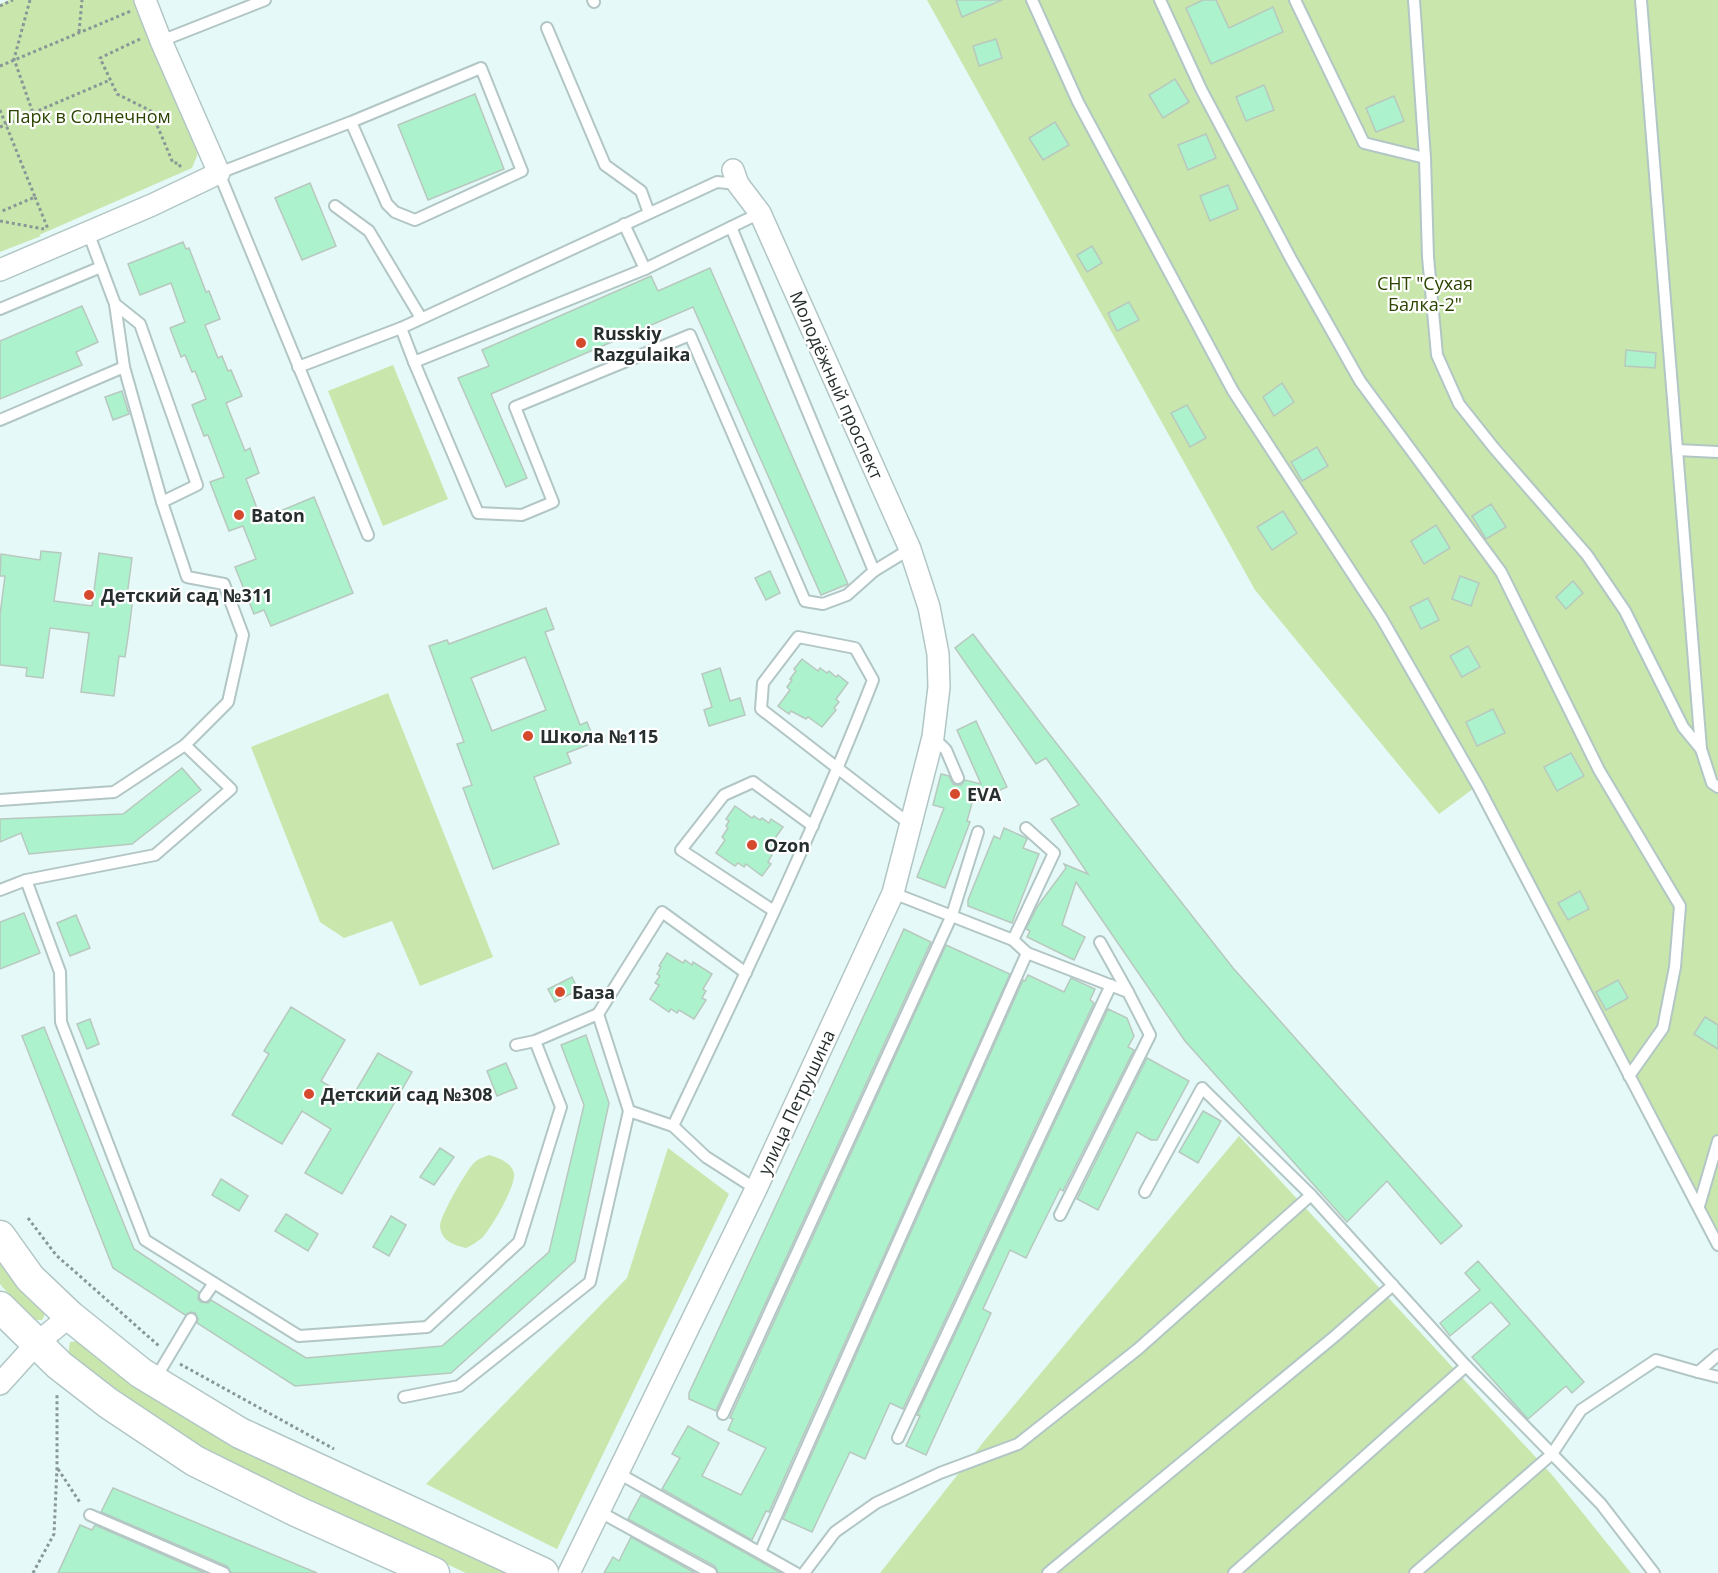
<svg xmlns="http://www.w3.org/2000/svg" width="1718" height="1573" viewBox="0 0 1718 1573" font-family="'Open Sans',sans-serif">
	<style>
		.green { fill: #c9e6ac }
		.building { fill: #acf2cd; stroke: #b8c8bf; stroke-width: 1.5; fill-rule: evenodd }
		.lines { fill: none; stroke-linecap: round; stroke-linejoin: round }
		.lane-casing { stroke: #b2c6c5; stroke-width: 14 }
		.street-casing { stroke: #b2c6c5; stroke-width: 24 }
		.secondary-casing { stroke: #b2c6c5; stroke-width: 33 }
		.path { stroke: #899796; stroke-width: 3; stroke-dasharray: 3 3; stroke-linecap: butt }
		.lane { stroke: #fff; stroke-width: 10 }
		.street { stroke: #fff; stroke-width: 21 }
		.secondary { stroke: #fff; stroke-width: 30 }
		.poi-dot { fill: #d54a2d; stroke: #fff; stroke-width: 2 }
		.labels { text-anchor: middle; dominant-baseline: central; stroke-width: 4.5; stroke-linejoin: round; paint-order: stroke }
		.park-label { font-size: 18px; fill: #2b4401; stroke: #fff }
		.poi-label { font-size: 18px; font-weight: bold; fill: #272f2e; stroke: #fff; text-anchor: start }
		.street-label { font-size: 18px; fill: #272f2e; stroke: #fff }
	</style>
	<rect width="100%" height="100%" fill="#e5f9f8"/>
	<!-- green -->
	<g class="green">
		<polygon points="10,0 137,0 198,144 197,156 192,168 39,235 41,236 0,252 0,4"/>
		<polygon points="927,0 1718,0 1718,1245 1477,786 1439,814 1255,590"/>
		<polygon points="393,365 448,499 383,526 328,391"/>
		<polygon points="388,693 493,957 420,986 392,921 344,938 320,922 251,747"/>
		<polygon points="1239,1136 1553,1476 1631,1573 880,1573 985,1440"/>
		<polygon points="668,1148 729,1194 557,1549 426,1484 627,1278"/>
		<path d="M489 1155C498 1158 512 1162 514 1174 516 1186 491 1229 482 1238 477 1242 472 1245 466 1248 454 1245 441 1241 440 1226 440 1216 468 1167 476 1161 480 1158 485 1157 489 1155Z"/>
		<polygon points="0,1257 43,1308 45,1314 42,1320 31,1320 0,1284"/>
		<polygon points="78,1341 511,1573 466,1573 210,1454 113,1390 68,1354 70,1342"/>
	</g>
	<!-- building -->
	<g class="building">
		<polygon points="956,0 1002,0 962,17"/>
		<polygon points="1203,0 1216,0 1229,28 1273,7 1283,32 1211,64 1186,8"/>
		<polygon points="996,39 1002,58 979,66 973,46"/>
		<polygon points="1175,79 1189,102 1163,118 1149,95"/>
		<polygon points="1264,85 1274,110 1246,121 1236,97"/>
		<polygon points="475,94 504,169 428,200 398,125"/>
		<polygon points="1394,96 1404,121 1376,132 1366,108"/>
		<polygon points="1055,122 1069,145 1043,160 1029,138"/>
		<polygon points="1206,134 1216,158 1188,170 1178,145"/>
		<polygon points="310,183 336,246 302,260 275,198"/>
		<polygon points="1228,185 1238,209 1210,221 1200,196"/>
		<polygon points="183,242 186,249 189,248 206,292 209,291 220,319 205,325 218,358 222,356 228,371 231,370 242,396 226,403 245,451 250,448 259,473 246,479 261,519 314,497 353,593 271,626 264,610 254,614 235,567 256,559 243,526 229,531 210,482 224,477 208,435 204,436 192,405 206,399 195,371 192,372 185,355 181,357 170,328 185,322 171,283 140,295 128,264"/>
		<polygon points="1092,246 1102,263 1087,272 1077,255"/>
		<polygon points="710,268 848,584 821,595 693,307 491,394 527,478 506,487 458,378 489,366 482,350 651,276 658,291"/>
		<polygon points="1129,302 1139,320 1117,331 1108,313"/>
		<polygon points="82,306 98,342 76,352 82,365 0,399 0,341"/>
		<polygon points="1626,350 1656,353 1655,368 1625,366"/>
		<polygon points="1282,383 1294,402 1274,416 1263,397"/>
		<polygon points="122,391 129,414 113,420 105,397"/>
		<polygon points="1187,405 1206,438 1190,447 1171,413"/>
		<polygon points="1317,447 1328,466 1302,481 1291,462"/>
		<polygon points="1491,504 1506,527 1486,539 1472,516"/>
		<polygon points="1283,511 1297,533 1272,550 1257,527"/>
		<polygon points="1436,525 1450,548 1424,564 1411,541"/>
		<polygon points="41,551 61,553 54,601 92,606 99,553 132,558 127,596 133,597 129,630 125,657 119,656 114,696 81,692 89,633 50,628 43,678 26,676 27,668 0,665 0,615 5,576 0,576 1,554 40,560"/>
		<polygon points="770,571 780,593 766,600 755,578"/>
		<polygon points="1460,576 1479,583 1471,606 1452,599"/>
		<polygon points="1573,581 1583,593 1566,609 1556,597"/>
		<polygon points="1428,598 1439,620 1421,629 1410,607"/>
		<path d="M546 608 554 629 545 632 580 725 587 722 595 742 567 753 571 763 534 777 559 844 493 869 463 788 472 785 457 744 464 742 429 646 447 640 449 644ZM525 657 546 710 492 731 471 678Z"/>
		<polygon points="973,634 1046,730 1233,968 1462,1226 1441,1244 1387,1181 1347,1222 1185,1041 1076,882 1062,925 1085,937 1074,960 1027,937 1030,931 1026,929 1037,907 1066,868 1064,864 1088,874 1051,819 1079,805 1046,758 1036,764 955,648"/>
		<polygon points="1468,646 1480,667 1462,677 1450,656"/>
		<polygon points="802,659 818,671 820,668 827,673 829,671 836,677 838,675 848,683 836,699 839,702 834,708 836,710 822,727 808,717 806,719 791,711 789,714 778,706 790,690 787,687 792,680 790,679 796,671 794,669"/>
		<polygon points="720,668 730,701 740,698 745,715 709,726 704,710 712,707 702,674"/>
		<polygon points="1493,709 1505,733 1477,746 1466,722"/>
		<polygon points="976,721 1007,787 972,803 967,821 970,822 945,888 917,877 944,808 933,805 941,774 949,776 953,784 957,785 961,785 965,780 981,784 957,730"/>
		<polygon points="1571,753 1584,776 1557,791 1544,767"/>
		<polygon points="182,768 201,790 132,844 29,854 21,833 0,842 0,819 123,814"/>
		<polygon points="735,806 752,818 754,816 760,820 762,818 769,823 771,819 783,827 771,844 775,846 770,853 772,855 768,862 771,864 762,876 746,864 744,867 738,863 735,866 716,853 725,840 722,837 728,828 726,826 729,821 726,819"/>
		<polygon points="1004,828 1024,837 1027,839 1023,848 1039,854 1012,923 968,906 968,900 994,836 1000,839"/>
		<polygon points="1580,891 1589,909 1568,920 1558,903"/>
		<polygon points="24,913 40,953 0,969 0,922"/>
		<polygon points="76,915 90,948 70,956 57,923"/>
		<polygon points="904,929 931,942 716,1411 689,1399 689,1393"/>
		<polygon points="946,945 1010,974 769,1512 766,1511 752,1540 662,1489 680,1458 672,1454 688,1426 719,1443 702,1476 741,1495 766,1448 728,1430 733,1419 730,1418"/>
		<polygon points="667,953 683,963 685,960 692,965 693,962 712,974 703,989 706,991 702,998 706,1000 694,1019 679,1010 677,1013 671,1009 669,1012 650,999 659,985 655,983 660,976 657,974 661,967 659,966"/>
		<polygon points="1028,975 1064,992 1071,978 1095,989 1090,1000 1094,1003 903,1409 890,1403 865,1459 850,1452 812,1532 783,1519 1023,980 1025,981"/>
		<polygon points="572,977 578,990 555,1002 548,989"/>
		<polygon points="1618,980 1628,998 1606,1010 1596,992"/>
		<polygon points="291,1007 345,1040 321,1081 351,1099 378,1053 412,1072 342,1194 305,1173 331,1129 302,1111 282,1144 232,1115 269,1054 264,1051"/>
		<polygon points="1108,1009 1127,1018 1134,1036 1128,1047 1134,1050 1063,1191 1060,1189 1026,1258 1010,1250 983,1309 991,1313 926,1455 906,1446 920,1416 917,1415"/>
		<polygon points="1705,1017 1718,1025 1718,1049 1694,1034"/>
		<polygon points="90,1019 99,1044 87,1049 77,1024"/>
		<polygon points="44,1027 134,1249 199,1292 198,1299 201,1302 208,1303 211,1300 306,1358 442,1346 549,1252 584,1105 561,1045 586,1035 609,1103 575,1261 451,1373 295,1386 197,1323 198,1319 195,1313 191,1312 185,1315 113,1268 22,1036"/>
		<polygon points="1147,1058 1189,1081 1157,1140 1151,1140 1137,1132 1098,1210 1077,1199"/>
		<polygon points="506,1063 517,1088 497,1096 487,1071"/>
		<polygon points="1203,1111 1221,1121 1198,1163 1179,1152"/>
		<polygon points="440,1148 454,1157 434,1185 420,1177"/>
		<polygon points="221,1179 248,1196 239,1211 212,1195"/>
		<polygon points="286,1214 318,1234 308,1251 275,1231"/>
		<polygon points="391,1216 406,1225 389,1256 373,1247"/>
		<polygon points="1478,1261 1584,1382 1572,1393 1566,1386 1528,1419 1472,1357 1510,1324 1491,1302 1450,1336 1440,1323 1480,1290 1465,1273"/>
		<polygon points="113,1488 317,1573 231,1573 227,1566 101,1512"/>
		<polygon points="641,1495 655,1502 781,1573 718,1573 715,1566 628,1519"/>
		<polygon points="80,1525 92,1530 95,1525 205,1573 58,1573"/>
		<polygon points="631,1537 695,1573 604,1573 613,1557 619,1561"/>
	</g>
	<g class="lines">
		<defs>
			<g id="lane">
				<polyline points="593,0 594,2"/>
				<polyline points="1032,0 1078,102 1233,391 1382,619 1478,786 1718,1245"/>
				<polyline points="1160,0 1201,89 1291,259 1360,381 1501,572 1599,770 1680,906 1675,967 1663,1028 1629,1076"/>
				<polyline points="1295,0 1364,143 1425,158"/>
				<polyline points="1414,0 1425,158 1428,257 1437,355 1459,404 1494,448 1587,555 1625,611 1683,727 1701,749 1712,783 1718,787"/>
				<polyline points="1641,0 1701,749"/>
				<polyline points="547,28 605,165 641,191 649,213"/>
				<polyline points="161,41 265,0"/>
				<polyline points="351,122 387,204 395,212 415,220 522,171 481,68 351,122 219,173 368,535"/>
				<polyline points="335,206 369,231 421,318"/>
				<polyline points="624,224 645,269"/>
				<polyline points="731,227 874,571"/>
				<polyline points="115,304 124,367 162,502"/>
				<polyline points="0,309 101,267"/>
				<polyline points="401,328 414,362 478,513 522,515 553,502 515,407 690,335 805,601 823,604 847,595 874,571 910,549"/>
				<polyline points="414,362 645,269 760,213"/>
				<polyline points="298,367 401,328 717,182 738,184"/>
				<polyline points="0,420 124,367"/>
				<polyline points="1677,450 1718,452"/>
				<polyline points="933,737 946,750 958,778"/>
				<polyline points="0,800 114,792 185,745 228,702 243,635 224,584 187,577 162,502 197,485 140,324 115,304 88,232"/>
				<polyline points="26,880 60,972 61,1022 145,1240 299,1336 427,1327 519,1242 561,1107 535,1041 516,1045"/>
				<polyline points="0,890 26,880 155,855 231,789 185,745"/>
				<polyline points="893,893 1013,940 1027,953 1128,992 1150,1035 1060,1215"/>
				<polyline points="774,911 681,850 724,795 753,782 813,826"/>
				<polyline points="1013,940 1054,853 1026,828"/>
				<polyline points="1100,942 1128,992"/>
				<polyline points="598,1014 662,912 746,973"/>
				<polyline points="535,1041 598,1014 629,1111 673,1126 706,1157 756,1189"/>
				<path d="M673 1126C743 979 814 832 873 680L855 648 798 637 763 683 761 709 911 825"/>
				<polyline points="1145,1192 1202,1088 1311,1195"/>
				<polyline points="1699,1206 1718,1141"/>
				<polyline points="205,1296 214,1283"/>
				<polyline points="1698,1372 1718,1377"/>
				<polyline points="154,1381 191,1319"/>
				<polyline points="404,1397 459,1386 590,1282 629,1111"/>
				<polyline points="723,1414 952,915 978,832"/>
				<polyline points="898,1438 1111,985"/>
				<polyline points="618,1473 796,1573"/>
				<polyline points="600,1512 711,1573"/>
				<polyline points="90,1515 224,1573"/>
				<polyline points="760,1552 1027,953"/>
				<polyline points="804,1573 835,1532 876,1503 940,1473 1018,1444 1138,1349 1311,1195 1466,1366 1601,1504 1654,1573"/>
				<polyline points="1048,1573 1335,1336 1393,1285"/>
				<polyline points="1234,1573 1466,1366"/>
				<polyline points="1415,1573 1552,1454 1581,1410 1656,1360 1698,1372 1718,1355"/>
			</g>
			<g id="street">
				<polyline points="0,270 152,205 219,173 161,41 145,0"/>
				<polyline points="0,1384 37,1343 70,1316"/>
				<polyline points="569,1573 756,1189 893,893 933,737 939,687 938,654 929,607 910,549 760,213 738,184 733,170"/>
			</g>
			<g id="secondary">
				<polyline points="0,1236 30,1278 70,1316 141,1373 240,1433 543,1573"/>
				<polyline points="0,1307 59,1365 108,1403 195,1461 296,1511 434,1573"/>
			</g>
		</defs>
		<!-- lane casing -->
		<use href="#lane" class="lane-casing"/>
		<!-- street casing -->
		<use href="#street" class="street-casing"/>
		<!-- secondary casing -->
		<use href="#secondary" class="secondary-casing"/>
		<!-- path -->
		<g class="path">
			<polyline points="30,0 14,59 33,113"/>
			<polyline points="0,6 13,0"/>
			<polyline points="79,32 82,0"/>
			<polyline points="140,39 100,58 117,94 151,111 173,163 179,163 181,169"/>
			<polyline points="0,66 131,11"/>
			<polyline points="0,110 35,197 0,212"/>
			<polyline points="0,127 110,80"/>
			<polyline points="35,197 48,229"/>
			<polyline points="0,221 44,229"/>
			<polyline points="28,1218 56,1255 159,1346"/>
			<polyline points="180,1364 334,1449"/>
			<polyline points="58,1469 81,1504"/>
			<polyline points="33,1573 54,1534 57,1468 57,1394"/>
		</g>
		<!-- lane -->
		<use href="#lane" class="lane"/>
		<!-- street -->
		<use href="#street" class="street"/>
		<!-- secondary -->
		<use href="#secondary" class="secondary"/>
	</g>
	<!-- markers -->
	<g class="poi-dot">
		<circle cx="581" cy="343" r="6"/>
		<circle cx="239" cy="515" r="6"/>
		<circle cx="89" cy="595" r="6"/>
		<circle cx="528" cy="736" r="6"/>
		<circle cx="955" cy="794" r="6"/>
		<circle cx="752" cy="845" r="6"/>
		<circle cx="560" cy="992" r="6"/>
		<circle cx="309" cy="1094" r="6"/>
	</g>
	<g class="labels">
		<!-- park labels -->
		<g class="park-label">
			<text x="89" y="116">Парк в Солнечном</text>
			<text x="1425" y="283">СНТ "Сухая<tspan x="1425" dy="21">Балка-2"</tspan></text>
		</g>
		<!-- poi labels -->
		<g class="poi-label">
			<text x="593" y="333">Russkiy<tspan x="593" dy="21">Razgulaika</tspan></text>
			<text x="251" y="515">Baton</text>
			<text x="101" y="595">Детский сад №311</text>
			<text x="540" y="736">Школа №115</text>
			<text x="967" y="794">EVA</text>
			<text x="764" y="845">Ozon</text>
			<text x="572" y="992">База</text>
			<text x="321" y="1094">Детский сад №308</text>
		</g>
		<!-- street labels -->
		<g class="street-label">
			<text transform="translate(837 385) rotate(66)">Молодёжный проспект</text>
			<text transform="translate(796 1102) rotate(-65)">улица Петрушина</text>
		</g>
	</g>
</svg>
